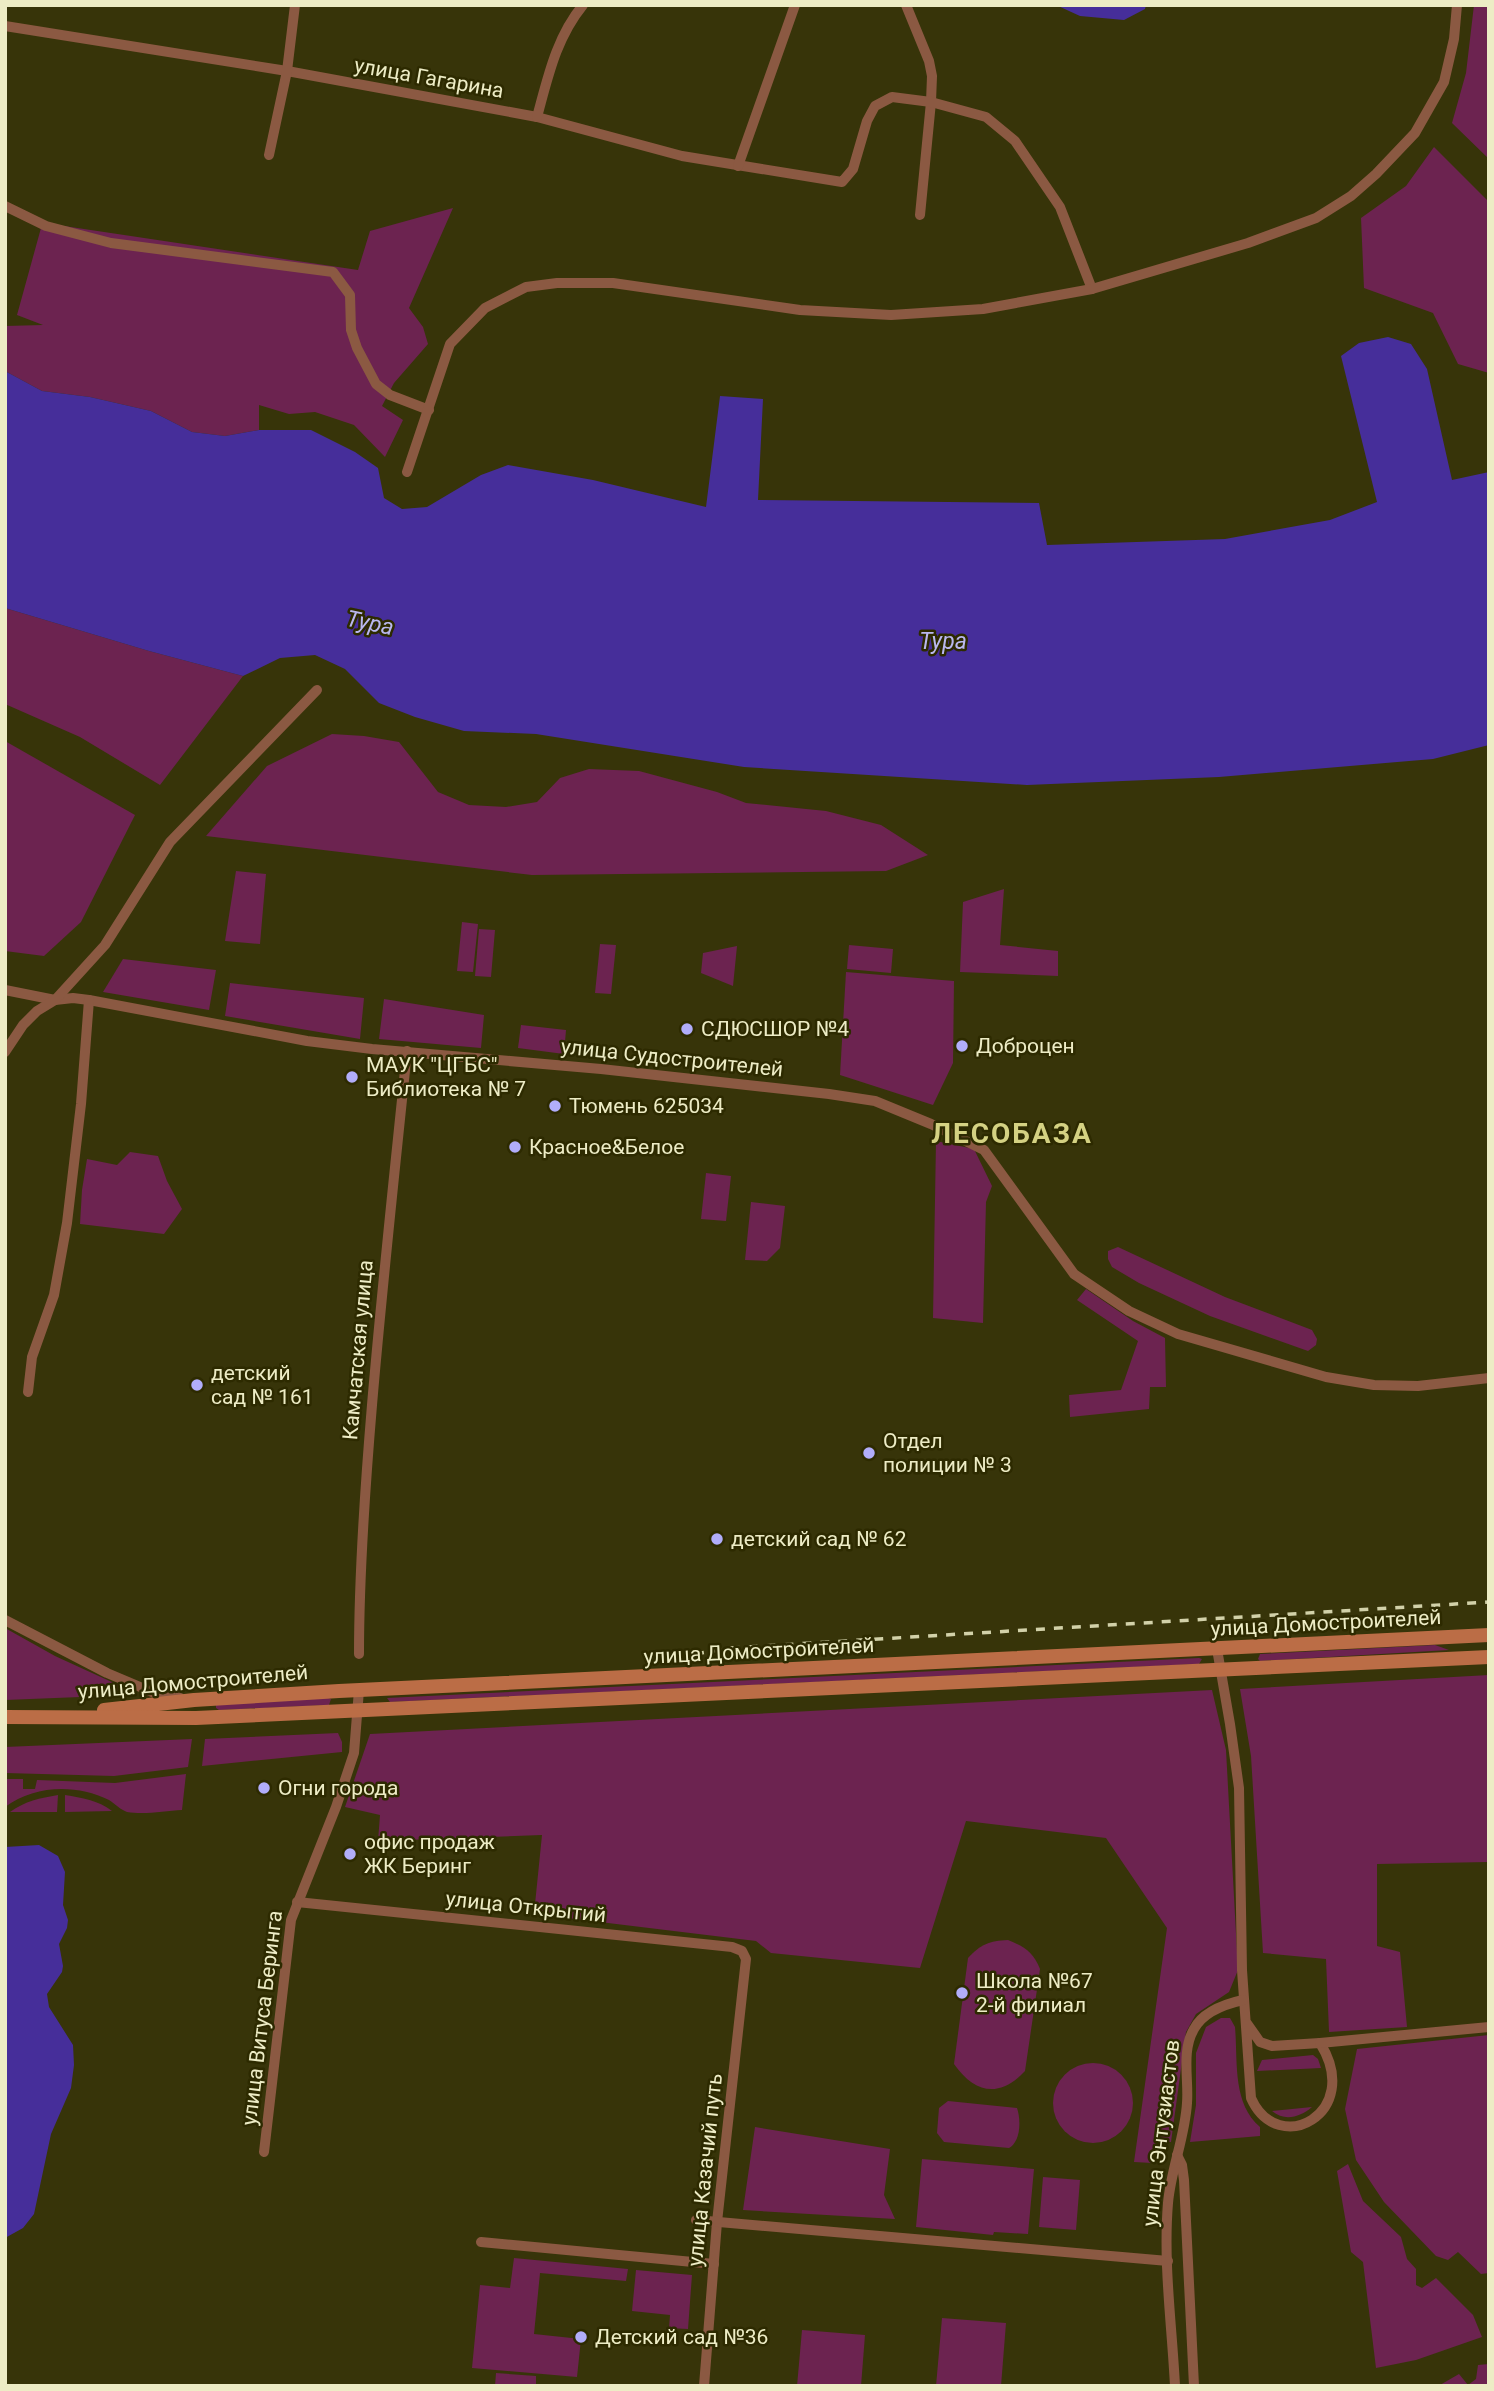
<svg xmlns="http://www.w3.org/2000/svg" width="1494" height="2391" viewBox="0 0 1494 2391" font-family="Roboto,sans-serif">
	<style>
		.green { fill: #6c2350 }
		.water { fill: #462e9a }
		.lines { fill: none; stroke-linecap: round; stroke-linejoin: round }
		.minor { stroke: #8b5942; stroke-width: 10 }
		.secondary { stroke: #bb6d46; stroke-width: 14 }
		.rail { stroke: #d2d1a9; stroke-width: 3.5; stroke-dasharray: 9 9; stroke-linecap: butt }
		.poi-dot { fill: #b1adfa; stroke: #2d2a00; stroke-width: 2.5 }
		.labels { text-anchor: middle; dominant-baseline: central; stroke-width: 5; stroke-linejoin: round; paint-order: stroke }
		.street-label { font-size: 21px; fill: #edecc5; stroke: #2d2a00 }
		.poi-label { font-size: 21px; fill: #edecc5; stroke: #2d2a00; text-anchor: start }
		.water-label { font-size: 23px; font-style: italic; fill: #bab8ef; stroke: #2d2a00 }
		.district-label { font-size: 28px; font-weight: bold; letter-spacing: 2px; fill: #d4d182; stroke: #2d2a00 }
	</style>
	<rect width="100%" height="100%" fill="#373409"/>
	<!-- green -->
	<g class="green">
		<polygon points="1474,5 1489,5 1489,159 1452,123 1466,73"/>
		<polygon points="1434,147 1489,202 1489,373 1458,364 1433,313 1364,288 1361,218 1406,186"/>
		<polygon points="453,208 409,308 423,327 428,344 394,383 382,406 403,420 385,457 354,425 315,412 289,414 259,405 259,430 225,436 192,432 151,411 90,397 42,391 5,371 5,326 43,325 17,315 41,228 64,226 358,270 370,231"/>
		<polygon points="5,608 149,651 243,676 160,785 80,737 5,704"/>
		<polygon points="332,734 364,736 399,742 438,792 469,805 506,807 537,802 560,778 589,769 639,771 717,792 746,803 826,811 881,825 928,855 886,871 532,875 206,836 267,766"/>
		<polygon points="5,741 135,815 81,922 44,956 5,951"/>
		<polygon points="236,871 266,874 260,944 225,941"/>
		<polygon points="1004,889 1000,945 1058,951 1058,976 960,972 963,902"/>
		<polygon points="462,922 478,924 473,972 457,971"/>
		<polygon points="479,929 495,930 491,977 475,976"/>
		<polygon points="600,944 616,945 611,994 595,993"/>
		<polygon points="849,945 893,949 891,973 847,969"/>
		<polygon points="737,946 733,986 701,973 703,953"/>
		<polygon points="123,959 216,970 209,1010 103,992"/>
		<polygon points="846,972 954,981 953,1063 933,1105 840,1075"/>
		<polygon points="230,983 364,998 360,1039 225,1016"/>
		<polygon points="384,999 484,1015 481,1048 379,1039"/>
		<polygon points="521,1025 566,1030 564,1054 518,1048"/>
		<polygon points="936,1141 974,1149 992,1186 986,1202 983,1323 933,1318"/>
		<polygon points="130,1152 158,1156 167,1181 182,1209 164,1234 80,1224 82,1190 87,1159 117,1165"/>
		<polygon points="706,1173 731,1176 726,1221 701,1219"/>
		<polygon points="751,1202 785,1206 780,1248 767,1261 745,1260"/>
		<polygon points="1118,1247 1225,1297 1312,1330 1317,1339 1316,1345 1308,1351 1210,1316 1139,1283 1112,1267 1108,1259 1108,1251"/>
		<polygon points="1086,1289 1133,1321 1165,1338 1166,1387 1150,1387 1149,1409 1070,1417 1069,1395 1121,1390 1138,1341 1077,1300"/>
		<polygon points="5,1628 55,1656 127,1689 132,1693 131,1695 5,1700"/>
		<polygon points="1435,1645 1449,1650 1260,1661 1258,1659 1260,1654"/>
		<polygon points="1199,1658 1202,1659 1199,1664 390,1702 387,1698"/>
		<polygon points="1489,1675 1489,1862 1377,1864 1377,1946 1400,1952 1407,2027 1329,2032 1326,1959 1263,1953 1251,1756 1240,1689"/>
		<polygon points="1212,1690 1226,1750 1238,1970 1229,1992 1196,2014 1186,2032 1171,2142 1156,2142 1152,2163 1134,2162 1167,1928 1106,1838 966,1821 920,1968 771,1953 756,1941 534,1914 542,1835 378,1841 380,1815 345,1807 370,1734"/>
		<polygon points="328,1698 331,1699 329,1705 219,1710 216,1708 216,1705"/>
		<polygon points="338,1733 342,1742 342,1752 202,1766 205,1739"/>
		<polygon points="192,1739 188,1767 114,1776 5,1773 5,1747"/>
		<path d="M186 1774 182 1810C165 1811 144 1815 127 1812 121 1810 115 1804 109 1800 76 1784 35 1785 5 1807V1779H23V1789H35L37 1780 115 1783Z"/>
		<path d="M58 1795 57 1812H10C25 1801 40 1798 58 1795Z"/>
		<path d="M65 1795C82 1798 98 1800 112 1811L65 1812Z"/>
		<path d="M1008 1940C1025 1947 1033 1952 1040 1969L1025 2071C1000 2098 975 2094 954 2064L968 1958C981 1944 989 1941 1008 1940Z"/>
		<path d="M1221 2018H1230L1235 2027C1238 2061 1232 2103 1260 2127V2136L1190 2142 1196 2105V2053L1206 2027Z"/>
		<polygon points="1489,2035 1489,2273 1481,2274 1458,2252 1448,2260 1436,2256 1384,2202 1356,2160 1345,2109 1357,2049"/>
		<polygon points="1313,2055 1318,2059 1321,2068 1257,2071 1262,2060"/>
		<circle cx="1093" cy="2103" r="40"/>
		<path d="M948 2101 1017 2108C1021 2120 1021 2141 1009 2148L944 2142 937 2133 939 2108Z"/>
		<path d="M1312 2107C1300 2117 1285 2122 1272 2111Z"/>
		<polygon points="755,2127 890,2149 884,2195 895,2219 743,2210"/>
		<polygon points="922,2159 1034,2169 1028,2234 994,2232 993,2235 916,2227"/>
		<polygon points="1348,2164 1363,2201 1401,2237 1407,2259 1416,2269 1416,2285 1422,2288 1436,2278 1473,2315 1482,2337 1416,2360 1376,2368 1363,2262 1351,2252 1337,2171"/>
		<polygon points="1043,2177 1080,2180 1076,2230 1039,2227"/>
		<polygon points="514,2258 628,2269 626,2281 540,2273 534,2334 581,2339 577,2377 472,2368 480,2285 510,2288"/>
		<polygon points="636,2270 692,2275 688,2329 669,2328 670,2315 632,2311"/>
		<polygon points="942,2318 1006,2323 1001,2386 936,2386"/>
		<polygon points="802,2330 865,2335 861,2386 797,2386"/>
		<polygon points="1489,2364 1489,2386 1426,2386 1440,2385 1459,2374 1468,2385 1476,2379 1478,2365"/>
		<polygon points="496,2373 536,2376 536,2386 495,2386"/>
	</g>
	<!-- water -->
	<g class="water">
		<polygon points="1056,5 1146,5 1145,9 1124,20 1080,16"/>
		<polygon points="1388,337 1411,344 1427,369 1452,480 1489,472 1489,745 1433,759 1219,777 1027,785 744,767 536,734 464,731 415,717 379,703 345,669 315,655 280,658 243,676 149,651 5,608 5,371 42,391 90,397 151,411 192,432 225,436 259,430 311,430 355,452 378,468 384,498 402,509 427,507 481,475 508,465 593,480 706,507 720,396 763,399 758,500 1039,503 1047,545 1225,539 1330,520 1377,502 1341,356 1359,343"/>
		<polygon points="39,1845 58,1856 65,1872 63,1905 68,1920 67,1928 59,1944 63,1966 62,1972 47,1994 49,2007 73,2045 74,2065 71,2088 51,2134 34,2214 23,2228 5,2238 5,1847"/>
	</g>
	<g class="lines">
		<!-- minor -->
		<g class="minor">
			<polyline points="906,5 929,61 932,76 931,102 920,215"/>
			<polyline points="5,26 287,71 537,117 682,156 842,182 853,169 867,121 875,106 892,97 931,102 986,117 1015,141 1060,207 1092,289"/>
			<path d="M537 117C548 77 556 38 583 5"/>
			<polyline points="269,155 287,71 295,5"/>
			<polyline points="738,166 795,5"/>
			<polyline points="5,206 46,226 111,243 333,272 350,295 351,330 357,348 376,384 390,395 429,410"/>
			<polyline points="407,472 450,344 485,308 526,287 557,283 613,283 800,310 891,315 983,309 1092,289 1248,243 1316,218 1351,196 1376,174 1415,133 1444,82 1454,39 1457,5"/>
			<polyline points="5,990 55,1000 73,998 89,1000 307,1041 372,1049 601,1069 829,1094 875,1101 931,1124 984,1150 1074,1274 1129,1311 1178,1334 1326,1377 1374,1385 1418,1386 1489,1378"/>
			<polyline points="5,1052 23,1025 37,1011 55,1000 105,945 170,842 317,690"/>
			<polyline points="28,1392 32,1357 54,1295 67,1223 81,1104 89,1000"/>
			<polyline points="5,1620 107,1673 152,1692 180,1698"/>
			<path d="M1217 1649 1230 1724 1239 1788 1242 1970 1251 2098C1278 2159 1364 2113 1320 2043L1272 2046 1260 2042 1246 2022"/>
			<path d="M359 1654C359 1570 365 1488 372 1405 382 1287 395 1169 407 1051"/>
			<polyline points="297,1902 732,1947 742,1951 746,1959 717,2222 704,2386"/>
			<polyline points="1320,2043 1489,2027"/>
			<polyline points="264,2152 291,1920 336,1807 354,1753 359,1690"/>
			<polyline points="1177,2155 1182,2165 1184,2180 1194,2386"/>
			<polyline points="696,2220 1168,2261"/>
			<polyline points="481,2242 714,2264"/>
			<path d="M1175 2386C1172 2326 1163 2263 1168 2203 1171 2169 1185 2137 1187 2103 1189 2080 1181 2051 1194 2029 1203 2012 1225 2004 1243 2000"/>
		</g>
		<!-- secondary -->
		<g class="secondary">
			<polyline points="104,1710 194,1700 339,1691 1489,1635"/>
			<polyline points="5,1717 196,1718 1489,1657"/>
		</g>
		<!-- rail -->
		<polyline class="rail" points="695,1654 730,1648 1489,1602"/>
	</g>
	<!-- markers -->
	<g class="poi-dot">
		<circle cx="687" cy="1029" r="7"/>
		<circle cx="962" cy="1046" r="7"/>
		<circle cx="352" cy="1077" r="7"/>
		<circle cx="555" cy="1106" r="7"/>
		<circle cx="515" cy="1147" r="7"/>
		<circle cx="197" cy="1385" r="7"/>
		<circle cx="869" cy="1453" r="7"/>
		<circle cx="717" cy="1539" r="7"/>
		<circle cx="264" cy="1788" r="7"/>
		<circle cx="350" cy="1854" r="7"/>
		<circle cx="962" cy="1993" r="7"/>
		<circle cx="581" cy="2337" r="7"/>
	</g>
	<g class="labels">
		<!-- street labels -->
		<g class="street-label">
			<text transform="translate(429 78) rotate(10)">улица Гагарина</text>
			<text transform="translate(672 1058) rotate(6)">улица Судостроителей</text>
			<text transform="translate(358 1350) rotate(-85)">Камчатская улица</text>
			<text transform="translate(1326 1623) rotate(-3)">улица Домостроителей</text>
			<text transform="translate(759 1651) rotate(-3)">улица Домостроителей</text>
			<text transform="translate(193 1682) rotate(-5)">улица Домостроителей</text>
			<text transform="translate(526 1907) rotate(6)">улица Открытий</text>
			<text transform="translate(262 2018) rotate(-83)">улица Витуса Беринга</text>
			<text transform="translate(1161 2133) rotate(-83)">улица Энтузиастов</text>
			<text transform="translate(705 2170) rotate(-84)">улица Казачий путь</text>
		</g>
		<!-- poi labels -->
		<g class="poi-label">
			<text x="701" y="1029">СДЮСШОР №4</text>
			<text x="976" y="1046">Доброцен</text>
			<text x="366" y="1065">МАУК "ЦГБС"<tspan x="366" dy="24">Библиотека № 7</tspan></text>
			<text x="569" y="1106">Тюмень 625034</text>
			<text x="529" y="1147">Красное&amp;Белое</text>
			<text x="211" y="1373">детский<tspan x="211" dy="24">сад № 161</tspan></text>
			<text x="883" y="1441">Отдел<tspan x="883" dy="24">полиции № 3</tspan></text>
			<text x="731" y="1539">детский сад № 62</text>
			<text x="278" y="1788">Огни города</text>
			<text x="364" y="1842">офис продаж<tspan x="364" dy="24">ЖК Беринг</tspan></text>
			<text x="976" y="1981">Школа №67<tspan x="976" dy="24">2-й филиал</tspan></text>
			<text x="595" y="2337">Детский сад №36</text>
		</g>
		<!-- water labels -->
		<g class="water-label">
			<text transform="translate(370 623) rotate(12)">Тура</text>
			<text x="943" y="641">Тура</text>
		</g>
		<!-- district labels -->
		<g class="district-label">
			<text x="1012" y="1133">ЛЕСОБАЗА</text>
		</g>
	</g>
	<!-- border -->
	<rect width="1494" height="2391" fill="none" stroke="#edecc5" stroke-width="14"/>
</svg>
